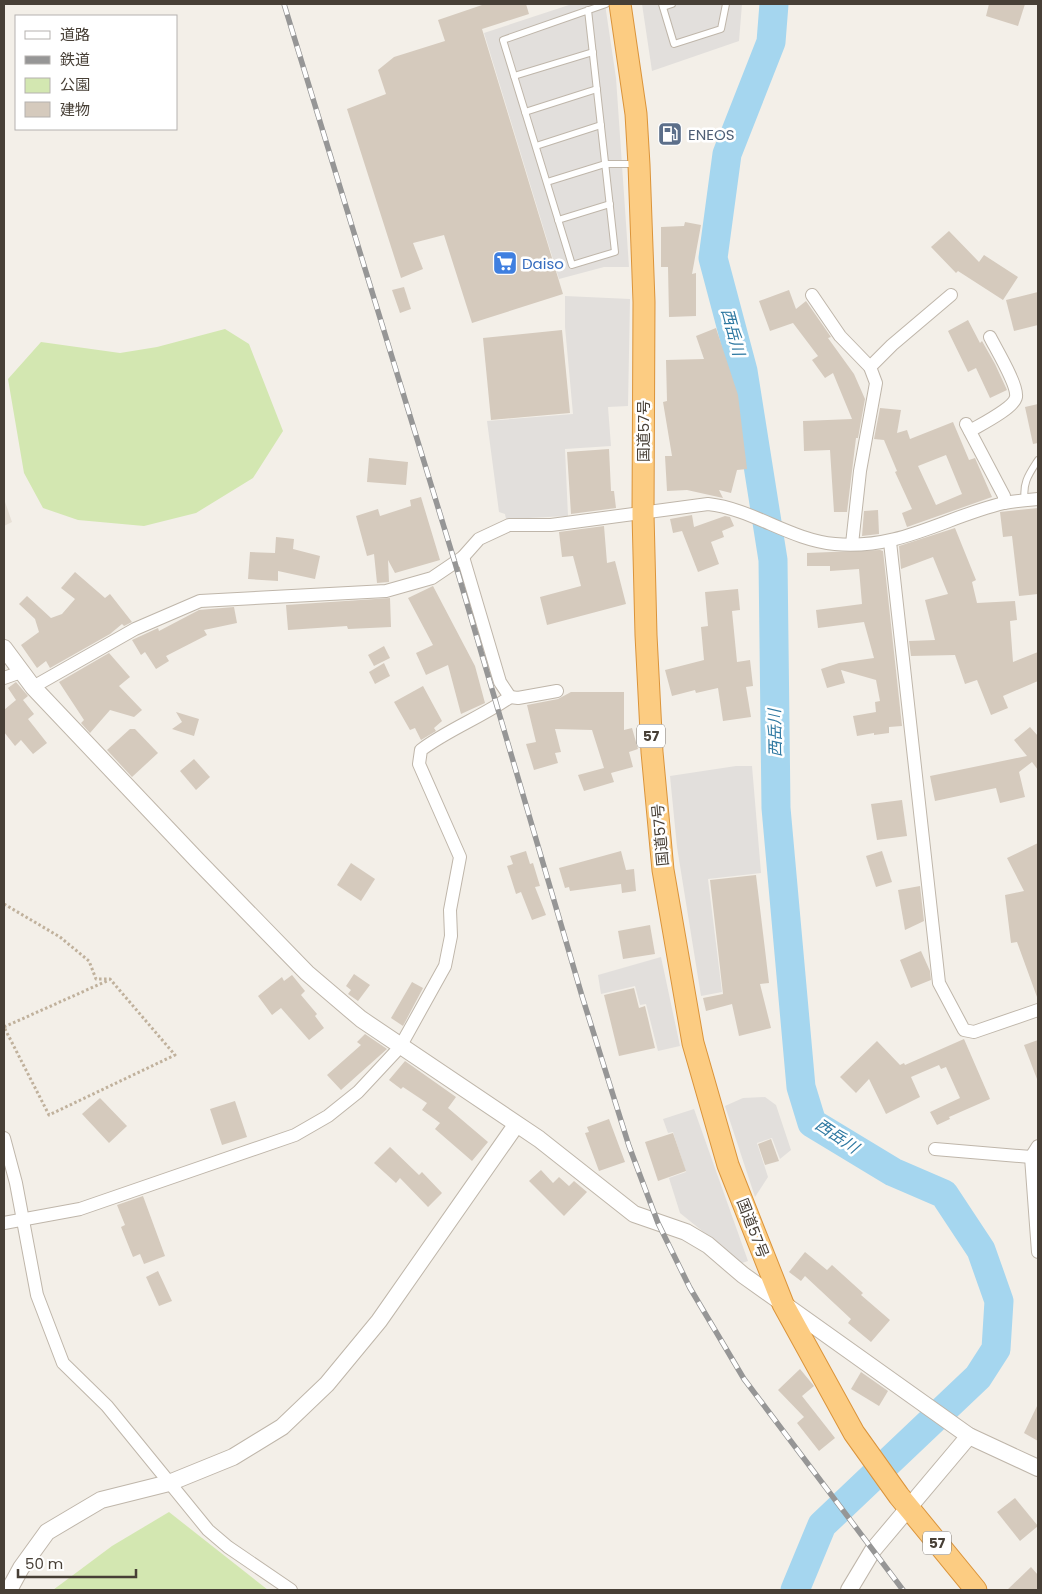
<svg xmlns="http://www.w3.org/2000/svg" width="1042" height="1594" viewBox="0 0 1042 1594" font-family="Poppins,'Noto Sans JP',sans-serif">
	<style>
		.residential { fill: #e7e0d6 }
		.green { fill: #d3e7b1 }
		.parking { fill: #e2dfdc }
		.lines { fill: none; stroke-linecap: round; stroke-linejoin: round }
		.river { stroke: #a5d6ef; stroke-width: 29 }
		.building { fill: #d5cabd; fill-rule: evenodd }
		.service-casing { stroke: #bfb6aa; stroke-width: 8 }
		.minor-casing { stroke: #bfb6aa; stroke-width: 14 }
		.tertiary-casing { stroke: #bfb6aa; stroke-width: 18 }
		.trunk-casing { stroke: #db943a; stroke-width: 23 }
		.path { stroke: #c0b19c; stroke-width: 3; stroke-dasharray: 2.5 2.5; stroke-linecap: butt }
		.service { stroke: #fff; stroke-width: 6 }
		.minor { stroke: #fff; stroke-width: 12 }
		.tertiary { stroke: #fff; stroke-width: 16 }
		.trunk { stroke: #fccc82; stroke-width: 21 }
		.rail-casing { stroke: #969696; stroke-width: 5.5 }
		.rail { stroke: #fff; stroke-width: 4; stroke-dasharray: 11; stroke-linecap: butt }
		.labels { text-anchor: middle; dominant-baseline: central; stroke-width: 5; stroke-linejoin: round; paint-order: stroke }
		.shield { fill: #fff; stroke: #7e7972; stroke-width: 1 }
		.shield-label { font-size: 14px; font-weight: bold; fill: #473f36 }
		.service-label { font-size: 15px; fill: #4e5e75; stroke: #fff; text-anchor: start }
		.shop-label { font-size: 15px; fill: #366cbe; stroke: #fff; text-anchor: start }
		.street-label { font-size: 15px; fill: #473f36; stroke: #fff }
		.water-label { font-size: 16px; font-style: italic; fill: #2e78a1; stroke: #fff }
	</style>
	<rect width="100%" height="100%" fill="#f3efe8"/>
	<!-- residential -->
	<polygon class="residential" points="4,499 12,522 4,526"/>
	<!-- green -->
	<g class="green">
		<polygon points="225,329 249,344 283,431 253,478 196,513 144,526 78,520 43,508 24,473 8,379 41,342 120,353 157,347"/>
		<polygon points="169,1512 268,1590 53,1590 112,1546"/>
	</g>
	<!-- parking -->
	<g class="parking">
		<polygon points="572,4 605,4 616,78 629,267 604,267 559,279 484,33"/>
		<polygon points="642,4 742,4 739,41 652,71"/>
		<polygon points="565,296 630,299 628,406 608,407 611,446 565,449 568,516 506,519 505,514 499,512 487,421 573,414 565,327"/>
		<polygon points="736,766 752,766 761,873 708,879 722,992 701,996 677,847 670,776"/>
		<polygon points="661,957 680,1046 658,1051 646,1004 640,1005 635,986 601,994 598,975"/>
		<polygon points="765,1097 776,1105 791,1150 780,1159 772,1138 757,1143 768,1177 755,1197 725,1106 743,1098"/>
		<polygon points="694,1109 748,1261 742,1263 680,1213 669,1178 686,1172 673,1132 668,1133 663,1119"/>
	</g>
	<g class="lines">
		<!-- river -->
		<polyline class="river" points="774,4 771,42 727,154 713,258 743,371 773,560 776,808 801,1087 812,1123 893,1172 944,1194 981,1250 999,1301 996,1349 978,1377 822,1525 795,1590"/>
	</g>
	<!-- building -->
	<g class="building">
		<polygon points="485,4 526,4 529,14 482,29 563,294 472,323 444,235 413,243 423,269 401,278 347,109 386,94 378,70 394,57 445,41 438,20"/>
		<polygon points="989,4 1025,4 1018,26 986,16"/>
		<polygon points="685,222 701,225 692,274 696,273 696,316 669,317 668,267 661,267 661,227 684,226"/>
		<polygon points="949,231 979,262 984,255 1018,277 1003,300 958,271 956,273 931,247"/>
		<polygon points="404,287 411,309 400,313 392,290"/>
		<polygon points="789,290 796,309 806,301 831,337 828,338 854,374 865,399 858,438 856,438 847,512 834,512 830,450 804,451 803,421 852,419 833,373 825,378 812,360 818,356 793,323 770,331 759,301"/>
		<polygon points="1038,292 1038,325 1014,331 1006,300"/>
		<polygon points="968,320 980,343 982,341 995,364 1007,390 990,398 976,368 968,372 948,331"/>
		<polygon points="716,328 738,395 747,469 737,470 731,493 719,490 723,498 687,490 667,491 665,456 672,456 663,402 667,401 666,360 704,359 696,336"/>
		<polygon points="562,330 570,413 491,420 483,338"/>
		<polygon points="1038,404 1038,443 1033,444 1025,407"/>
		<path d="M880 408 901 410 897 433 907 430 910 439 953 422 969 460 975 458 992 497 907 527 902 513 912 509 895 472 897 471 884 440 874 439ZM946 455 962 494 936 505 918 466Z"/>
		<polygon points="609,449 611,491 614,491 616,508 571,514 567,452"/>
		<polygon points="369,458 408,462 406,485 367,482"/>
		<polygon points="421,497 440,560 395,573 388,560 389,582 377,583 374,554 367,556 356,516 378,509 380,516 411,506 410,500"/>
		<polygon points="1038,508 1038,594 1019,596 1012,536 1003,537 1000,512"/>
		<polygon points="878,510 879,534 862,536 864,511"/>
		<polygon points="692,515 694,527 725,516 730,517 734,526 722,531 724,537 711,542 719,564 698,572 682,531 673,533 670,519"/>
		<polygon points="604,526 607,563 615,561 626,604 547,625 540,597 581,586 573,556 562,557 559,532"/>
		<polygon points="955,528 976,580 972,582 977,603 1015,601 1017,620 1010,621 1013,662 1038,652 1038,681 1003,696 1008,708 991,715 977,680 965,684 955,655 911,656 909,641 935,640 925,600 948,594 933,557 901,569 899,546"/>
		<polygon points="276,537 294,539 293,549 320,556 315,579 278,571 278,581 248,579 250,552 275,553"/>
		<polygon points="880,550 883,551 902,726 889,727 889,733 874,735 874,733 857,736 853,716 876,712 875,702 880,701 876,680 841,670 845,683 827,688 821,669 839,663 874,658 864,622 818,628 816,610 862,604 859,569 830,571 830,566 807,566 807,553"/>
		<polygon points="75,572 105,598 110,594 132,622 124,626 122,624 110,634 50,668 46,661 37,668 21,645 39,632 35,619 19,604 27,596 51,618 62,614 75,599 61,588"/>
		<polygon points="433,586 475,666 485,703 461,714 448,665 426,675 416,653 433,645 408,598"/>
		<polygon points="738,589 740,610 732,611 737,662 750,660 753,686 746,687 751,717 723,721 718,688 696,693 695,690 672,696 665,670 704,660 701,627 708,626 705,592"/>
		<polygon points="390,598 391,627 348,629 347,626 288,630 286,605"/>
		<polygon points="234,607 237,623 204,630 207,635 166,656 169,661 156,669 145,652 141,655 132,640 158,628 159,631 199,610"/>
		<polygon points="384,646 390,658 374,666 368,655"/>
		<polygon points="109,653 130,677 119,686 142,710 134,717 110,710 90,733 81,723 84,720 59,682"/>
		<polygon points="384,663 390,676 375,684 369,672"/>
		<polygon points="16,682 28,696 23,700 34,714 28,719 47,743 33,754 21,740 15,746 4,732 4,710 16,700 8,688"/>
		<polygon points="423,686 442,721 434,728 436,731 421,740 415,728 410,730 394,702"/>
		<polygon points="571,692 624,692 624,730 632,728 638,749 629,752 633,767 611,773 614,782 584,791 578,775 604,768 592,730 555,729 561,752 555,753 558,763 534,770 526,744 536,742 527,705 558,699"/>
		<polygon points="176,712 199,719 194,736 172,729 182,722"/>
		<polygon points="1030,727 1038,736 1038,770 1032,762 1019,772 1025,797 1000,803 996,788 935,801 930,776 1027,756 1014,740"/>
		<polygon points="130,729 135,729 158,753 132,777 107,750"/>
		<polygon points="194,759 210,777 196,790 180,771"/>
		<polygon points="902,800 907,836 877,840 871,804"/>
		<polygon points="1038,843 1038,997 1037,997 1017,942 1011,943 1005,895 1024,891 1007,858"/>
		<polygon points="526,851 530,864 533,863 540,886 535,887 546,915 532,920 521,892 516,894 507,866 513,864 510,856"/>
		<polygon points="621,851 626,870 634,869 636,891 622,893 621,884 570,891 569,887 565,888 559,868"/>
		<polygon points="882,851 892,882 876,887 866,856"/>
		<polygon points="351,863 375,879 361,901 337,885"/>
		<polygon points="756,875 769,983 760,984 771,1028 739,1036 732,1004 706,1011 703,998 723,994 710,880"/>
		<polygon points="920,886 924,921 905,930 898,890"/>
		<polygon points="650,925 655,954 623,959 618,931"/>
		<polygon points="921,951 930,971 931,980 911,988 900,960"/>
		<polygon points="354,974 370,985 358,1001 348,994 351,990 346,986"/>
		<polygon points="292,975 305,991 301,995 317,1014 315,1016 324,1028 309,1040 281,1008 272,1015 258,996 282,977 284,981"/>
		<polygon points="412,982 423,988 403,1026 391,1018"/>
		<polygon points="634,988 639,1008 645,1006 655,1048 619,1056 604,995"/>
		<polygon points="365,1034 387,1049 341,1090 327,1075 361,1045 357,1042"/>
		<polygon points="964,1039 990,1099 949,1117 950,1119 937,1125 930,1112 960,1098 946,1067 941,1069 939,1065 911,1077 920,1097 886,1114 869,1079 856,1093 840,1077 877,1041 900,1065 904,1063 905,1065"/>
		<polygon points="1038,1040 1038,1079 1037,1079 1024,1045"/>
		<polygon points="405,1061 456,1097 448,1108 488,1142 472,1161 435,1129 440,1123 422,1110 427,1103 403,1087 401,1089 389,1080"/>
		<polygon points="100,1098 127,1126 109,1143 82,1114"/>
		<polygon points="235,1101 247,1137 222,1145 210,1109"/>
		<polygon points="609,1119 625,1162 599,1171 585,1133 589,1132 587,1127"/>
		<polygon points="673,1133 686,1171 658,1181 645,1142"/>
		<polygon points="771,1139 779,1161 765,1165 758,1144"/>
		<polygon points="390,1147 419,1175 422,1172 442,1193 428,1207 400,1178 396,1183 374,1163"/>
		<polygon points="541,1170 553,1183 559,1177 569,1186 574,1181 587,1192 564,1216 529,1181"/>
		<polygon points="143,1196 165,1256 144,1264 140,1254 133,1257 121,1227 125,1225 117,1205"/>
		<polygon points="805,1252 827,1270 832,1265 863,1293 861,1295 890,1320 871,1342 848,1323 851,1319 805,1276 801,1281 789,1272"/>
		<polygon points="158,1271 172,1301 159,1306 146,1277"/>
		<polygon points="800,1369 814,1386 802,1396 835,1438 819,1451 797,1423 804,1417 778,1390"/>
		<polygon points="861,1372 888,1391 879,1406 851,1389"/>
		<polygon points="1038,1404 1038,1441 1024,1433"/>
		<polygon points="1015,1498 1038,1526 1020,1541 997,1512"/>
		<polygon points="1031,1567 1038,1575 1038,1590 1007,1590"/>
	</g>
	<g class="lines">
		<defs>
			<g id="service">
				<polyline points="662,4 674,44 721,29 726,4"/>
				<polyline points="663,7 672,4"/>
				<polyline points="588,10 615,252 572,265 503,40 606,4"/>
				<polyline points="514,76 593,52"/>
				<polyline points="525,112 597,89"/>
				<polyline points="536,146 601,125"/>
				<polyline points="547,182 605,164 635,164"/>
				<polyline points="558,220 610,204"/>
				<path d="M1025 501C1022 483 1029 474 1038 460"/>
			</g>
			<g id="minor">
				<polyline points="812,295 840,336 870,367 876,383 860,471 852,544"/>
				<polyline points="870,367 892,345 951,295"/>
				<polyline points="966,424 1004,496 1004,503"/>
				<path d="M970 431C980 425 1014 408 1016 397 1018 385 996 349 990 337"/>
				<polyline points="890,542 939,983 964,1030 974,1032 1038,1010"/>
				<polyline points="4,678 21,672"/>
				<path d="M33 687 135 629 200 601 386 591 432 578 463 557 479 539 509 525H551L708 504C753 509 790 540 835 544 900 550 945 517 1004 503 1015 501 1027 500 1038 499"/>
				<polyline points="510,697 518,698 557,691"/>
				<polyline points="4,1138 16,1183 37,1295 63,1363 107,1406 208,1530 228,1547 291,1590"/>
				<polyline points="1038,1146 1031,1157 1038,1252"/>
				<polyline points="935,1149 1031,1157"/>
				<path d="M4 1223 80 1209 295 1135 328 1116 358 1092 400 1047 445 966 451 936 450 910 460 857 419 764 421 750C449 729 482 717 510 697L500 682 463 557"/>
			</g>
			<g id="tertiary">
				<polyline points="4,648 33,687 197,860 307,973 361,1019 539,1139 634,1214 686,1232 708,1245 743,1275 969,1436 1038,1468"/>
				<polyline points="9,1590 21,1568 47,1532 101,1500 169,1483 233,1457 282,1427 327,1384 379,1321 516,1125"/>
				<polyline points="849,1590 873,1550 969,1436"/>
			</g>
			<polyline id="trunk" points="620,4 636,114 639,165 644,302 643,514 646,635 652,752 663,870 693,1043 728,1165 783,1304 854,1433 899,1496 976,1590"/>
		</defs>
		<!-- service casing -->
		<use href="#service" class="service-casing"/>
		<!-- minor casing -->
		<use href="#minor" class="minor-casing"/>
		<!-- tertiary casing -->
		<use href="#tertiary" class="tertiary-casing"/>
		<!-- trunk casing -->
		<use href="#trunk" class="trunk-casing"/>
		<!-- path -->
		<g class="path">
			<polyline points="4,904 60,937 89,961 96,979 110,979 175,1055 49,1115 4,1027"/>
			<polyline points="4,1027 109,980"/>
		</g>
		<!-- service -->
		<use href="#service" class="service"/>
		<!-- minor -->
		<use href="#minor" class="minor"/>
		<!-- tertiary -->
		<use href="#tertiary" class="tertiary"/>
		<!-- trunk -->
		<use href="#trunk" class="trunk"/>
		<defs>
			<polyline id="rail" points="284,4 455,563 582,996 629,1146 658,1223 690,1288 744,1379 903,1590"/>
		</defs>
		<!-- rail casing -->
		<use href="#rail" class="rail-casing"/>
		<!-- rail -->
		<use href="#rail" class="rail"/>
	</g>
	<!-- icons -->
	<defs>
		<symbol id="fuel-square" viewBox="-11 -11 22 22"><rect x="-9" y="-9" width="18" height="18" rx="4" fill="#5c6f8a" stroke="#fff"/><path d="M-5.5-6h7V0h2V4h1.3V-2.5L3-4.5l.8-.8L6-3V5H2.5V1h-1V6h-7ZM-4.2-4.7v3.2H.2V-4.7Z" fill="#fff"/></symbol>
		<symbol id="supermarket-square" viewBox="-11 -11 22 22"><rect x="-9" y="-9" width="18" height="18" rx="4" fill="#3f7fe0" stroke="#fff"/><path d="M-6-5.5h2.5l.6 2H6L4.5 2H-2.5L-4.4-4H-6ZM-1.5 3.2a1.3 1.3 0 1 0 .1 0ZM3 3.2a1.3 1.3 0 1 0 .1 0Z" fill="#fff"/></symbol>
	</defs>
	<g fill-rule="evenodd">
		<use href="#fuel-square" x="656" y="120" width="28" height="28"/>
		<use href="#supermarket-square" x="491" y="249" width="28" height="28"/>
	</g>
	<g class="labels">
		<!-- shield labels -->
		<g class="shield">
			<rect x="637" y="724.5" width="28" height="23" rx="4"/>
			<rect x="923" y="1531.5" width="28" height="23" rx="4"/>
		</g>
		<g class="shield-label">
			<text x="651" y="736">57</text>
			<text x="937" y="1543">57</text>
		</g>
		<!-- service labels -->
		<g class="service-label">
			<text x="688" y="134">ENEOS</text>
		</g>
		<!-- shop labels -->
		<g class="shop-label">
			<text x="522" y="263">Daiso</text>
		</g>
		<!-- street labels -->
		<g class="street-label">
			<text transform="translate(643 431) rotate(-90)">国道57号</text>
			<text transform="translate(660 835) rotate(-95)">国道57号</text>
			<text transform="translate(753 1228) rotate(69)">国道57号</text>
		</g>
		<!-- water labels -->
		<g class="water-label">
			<text transform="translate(733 332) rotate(75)">西岳川</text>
			<text transform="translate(775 733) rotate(-91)">西岳川</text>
			<text transform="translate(837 1136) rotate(34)">西岳川</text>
		</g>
	</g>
	<!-- border -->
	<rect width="1042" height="1594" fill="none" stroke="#473f36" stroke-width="10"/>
	<!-- legend -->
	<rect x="15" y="15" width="162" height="115" fill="#ffffff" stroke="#b5b2af"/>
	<rect x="25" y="31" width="25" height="8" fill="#ffffff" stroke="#b5b2af"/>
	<text x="60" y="40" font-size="15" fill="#473f36">道路</text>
	<rect x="25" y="56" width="25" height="8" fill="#969696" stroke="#b5b2af"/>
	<text x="60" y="65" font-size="15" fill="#473f36">鉄道</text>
	<rect x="25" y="78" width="25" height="15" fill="#d3e7b1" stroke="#b5b2af"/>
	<text x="60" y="90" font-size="15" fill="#473f36">公園</text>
	<rect x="25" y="102" width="25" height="15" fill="#d5cabd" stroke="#b5b2af"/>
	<text x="60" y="115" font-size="15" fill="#473f36">建物</text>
	<!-- scale -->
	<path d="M18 1569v8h118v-8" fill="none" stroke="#473f36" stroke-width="2.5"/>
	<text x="25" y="1569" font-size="15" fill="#473f36" stroke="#ffffff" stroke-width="4" paint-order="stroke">50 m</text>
</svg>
